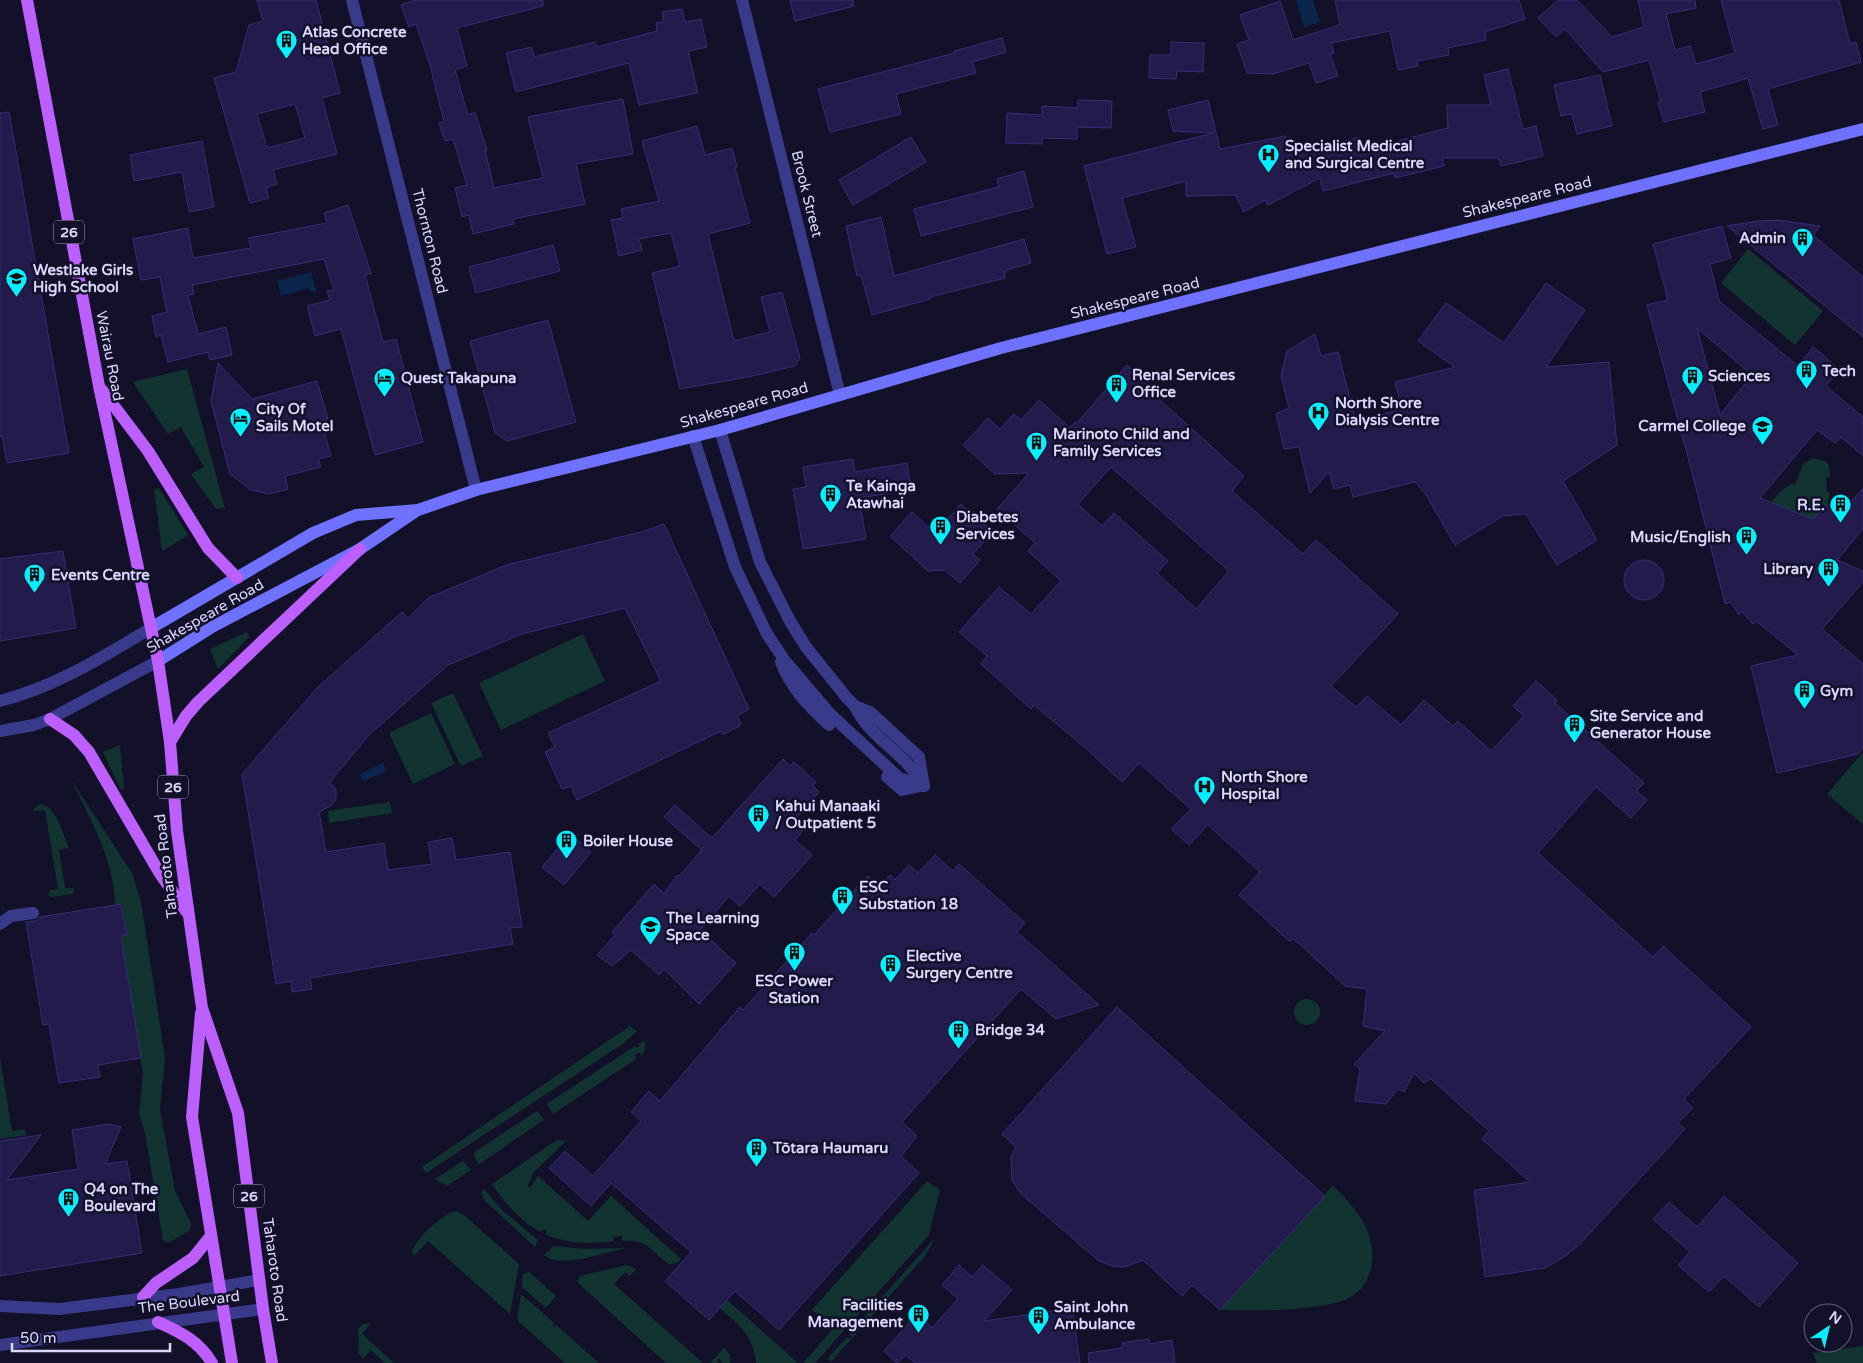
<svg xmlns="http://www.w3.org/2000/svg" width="1863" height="1363" viewBox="0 0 1863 1363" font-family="'Varela Round',sans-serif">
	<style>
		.green { fill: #123431 }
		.water { fill: #0b264d }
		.building { fill: #231b4b; stroke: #382d78; fill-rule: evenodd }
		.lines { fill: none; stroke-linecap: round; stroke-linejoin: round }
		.minor { stroke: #3a3a8a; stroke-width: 12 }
		.tertiary { stroke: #3a3a8a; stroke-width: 12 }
		.secondary { stroke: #6f71ff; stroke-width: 12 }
		.primary { stroke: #bd5fff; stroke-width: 12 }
		.labels { text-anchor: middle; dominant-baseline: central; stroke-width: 5; stroke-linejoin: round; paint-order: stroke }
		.shield { fill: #13102a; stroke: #9f9cbf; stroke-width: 1 }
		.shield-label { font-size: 14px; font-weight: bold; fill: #dbd8ff }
		.poi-label { font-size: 15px; font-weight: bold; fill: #dbd8ff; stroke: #13102a; text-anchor: start }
		.street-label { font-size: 15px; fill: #dbd8ff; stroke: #13102a }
	</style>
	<rect width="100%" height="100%" fill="#13102a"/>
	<!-- green -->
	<g class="green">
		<polygon points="1748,249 1823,311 1795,345 1721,283"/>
		<polygon points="187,369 225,508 216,509 191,474 204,467 181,427 168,434 133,382"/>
		<polygon points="1813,458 1825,461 1829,465 1830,478 1826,477 1827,493 1830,492 1827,504 1813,519 1771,502 1781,491 1792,483 1795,485 1803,464"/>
		<polygon points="159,488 188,535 162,551 154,489"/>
		<polygon points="247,632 249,637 218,669 210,649"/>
		<polygon points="583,634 605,681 501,730 479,683"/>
		<polygon points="453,693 483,756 461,766 431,703"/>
		<polygon points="431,713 455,764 413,784 389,733"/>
		<polygon points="120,745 124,788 121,790 103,752"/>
		<polygon points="1863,752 1863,824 1827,794"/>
		<path d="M70 778 132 873 141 902 165 1058 160 1110 175 1191 191 1224 190 1230 168 1243 163 1240 145 1133 139 1114 143 1074 121 936 127 935 122 904 115 905C114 859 90 818 70 778Z"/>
		<polygon points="390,802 392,813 329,823 328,811"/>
		<path d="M39 804C56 804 63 835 69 848L59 850 65 888H74L73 894 51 897 48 895 50 890 58 889 45 810 32 811Z"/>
		<circle cx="1307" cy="1012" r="13"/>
		<polygon points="630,1026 637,1031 624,1043 426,1173 422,1167"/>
		<polygon points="645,1041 645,1049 642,1056 639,1052 634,1055 636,1059 553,1114 547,1104 635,1046 637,1048 640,1046 638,1044"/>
		<polygon points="0,1058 12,1131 25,1129 26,1135 0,1139"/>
		<polygon points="537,1111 544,1120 479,1164 474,1156 475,1152"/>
		<path d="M557 1140 566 1141 534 1172 527 1186 530 1188 538 1176 588 1221 611 1196 681 1259 677 1263 669 1264C650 1251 648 1239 622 1241V1236L613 1237 614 1241C589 1244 567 1244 545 1234L547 1231 544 1229 540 1232C519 1220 505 1203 492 1184Z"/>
		<polygon points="463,1161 471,1170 447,1186 435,1179"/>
		<polygon points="927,1181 940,1190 929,1235 815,1363 803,1363 834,1328 812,1310"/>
		<path d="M1333 1185C1345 1198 1359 1212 1366 1227 1379 1257 1373 1292 1339 1302 1307 1311 1254 1311 1220 1310Z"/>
		<polygon points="484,1189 502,1210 538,1240 535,1247 484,1200 481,1193"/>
		<path d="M456 1211 464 1215 519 1264 510 1314 428 1241 414 1256 412 1253C413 1241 443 1213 456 1211Z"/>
		<polygon points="935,1238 925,1256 831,1362 829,1360 829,1357 847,1337 849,1339 852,1337 849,1334"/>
		<path d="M554 1246 584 1249 627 1248C605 1251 563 1270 544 1255Z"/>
		<polygon points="627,1265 636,1269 630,1276 625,1272 614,1284 703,1363 666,1363 577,1282 580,1276"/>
		<polygon points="529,1272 556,1296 546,1308 522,1287 523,1274"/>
		<path d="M716 1290 798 1363H756C754 1331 730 1318 708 1299Z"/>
		<polygon points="521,1294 554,1323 552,1325 554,1327 556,1325 599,1363 565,1363 517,1320"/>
		<polygon points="371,1323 362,1334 394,1363 385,1363 371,1350 363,1359 359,1354 358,1329 363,1324"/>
		<polygon points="1863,1346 1863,1363 1817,1363 1813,1353"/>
		<polygon points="724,1348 730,1355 730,1363 723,1363 719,1358 717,1360 719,1363 710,1363"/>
	</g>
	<!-- water -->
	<g class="water">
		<polygon points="1296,0 1313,0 1320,22 1304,27"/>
		<polygon points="311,272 316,291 311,292 309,288 281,296 277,281"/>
		<polygon points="383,763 387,771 363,781 360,774"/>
	</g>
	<!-- building -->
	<g class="building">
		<path d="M257 0H316L340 93 322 98 337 154 273 170 277 184 266 188 269 198 250 203 214 78 236 72 249 25 263 21ZM295 104 305 138 267 148 257 114Z"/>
		<polygon points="416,0 543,0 543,6 457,28 467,66 455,70 468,115 475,112 487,150 485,150 494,188 543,178 528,117 623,99 633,154 576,164 585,204 513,219 514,224 473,234 469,215 462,217 455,188 467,185 453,139 445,141 439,123 444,122 430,65 416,24 409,27 401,5"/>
		<polygon points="790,0 853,0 854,6 795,21"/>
		<polygon points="1335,0 1519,0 1525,19 1485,32 1486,40 1448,48 1449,55 1417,61 1418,66 1398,70 1390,31 1331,43 1334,53 1330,54 1338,76 1316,83 1309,63 1273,74 1247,73 1237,44 1249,40 1240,15 1280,1 1293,40 1340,25"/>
		<polygon points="1558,0 1577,0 1612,37 1644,27 1638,0 1695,0 1696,8 1666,14 1675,50 1690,46 1696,64 1735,53 1721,0 1839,0 1850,44 1856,42 1861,62 1768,89 1778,125 1763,129 1748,78 1700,92 1705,112 1664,122 1658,102 1661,102 1649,60 1603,72 1565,29 1556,37 1538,18"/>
		<polygon points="682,9 685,22 701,19 707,47 688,51 698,93 639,105 629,63 516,92 506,53 532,47 534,57 595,42 597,47 657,31 656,23 664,22 662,12"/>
		<polygon points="1002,38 1006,52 972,62 976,73 896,94 901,114 830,132 818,89 955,53 954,51"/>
		<polygon points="1171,42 1204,43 1203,72 1177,71 1176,79 1149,78 1150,55 1171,55"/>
		<polygon points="1508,69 1523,129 1536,126 1543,156 1501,166 1499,158 1442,158 1444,166 1395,178 1394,173 1323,191 1320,178 1268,205 1265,200 1244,212 1235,195 1186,196 1186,181 1122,198 1136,247 1107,254 1084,166 1213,133 1173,131 1168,110 1208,100 1220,149 1285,136 1290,155 1359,137 1363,150 1448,128 1447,105 1491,105 1484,75"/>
		<polygon points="1600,75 1612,126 1577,134 1572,114 1561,116 1554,85"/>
		<polygon points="1078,100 1112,101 1111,128 1077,127 1077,139 1042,138 1042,144 1006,143 1007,113 1042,115 1042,106 1078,108"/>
		<polygon points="9,112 69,453 7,463 2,436 0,437 0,113"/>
		<polygon points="697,126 705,155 732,148 737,167 735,168 750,223 708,234 734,341 770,332 761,297 782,292 800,358 795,366 753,376 680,389 652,273 680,266 671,233 639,239 642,250 619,256 611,220 623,218 621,209 659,201 642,141"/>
		<polygon points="911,137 926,162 853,205 839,180"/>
		<polygon points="202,141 214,207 189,212 182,172 134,181 130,155"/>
		<polygon points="1024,171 1033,207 921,236 914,209 999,187 997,179"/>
		<polygon points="348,205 371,273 365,275 383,342 396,339 423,442 375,455 341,329 315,336 307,306 330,300 327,291 334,290 324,259 192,285 194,294 188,295 198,334 226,327 232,355 210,360 208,352 168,362 161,335 156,337 152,316 167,312 160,277 141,280 133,239 188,228 193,258 251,248 249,238 327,223 324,213"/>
		<polygon points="881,217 894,276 1024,239 1031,263 1004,271 1005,278 930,297 930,299 872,315 861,275 857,276 846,226"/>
		<polygon points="1777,220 1820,226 1813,235 1863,277 1863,337 1727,226 1758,221"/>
		<path d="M1722 226 1731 258 1710 264 1719 301 1798 366 1813 347 1823 355 1839 369 1826 386 1863 417V456L1841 437 1835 443 1817 430 1760 498 1813 519 1827 504 1840 514 1863 488V529L1837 560 1863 571V582L1822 629 1863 664V748L1858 754 1777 773 1751 666 1798 655 1756 621 1753 624 1742 612 1739 615 1731 602 1725 604 1692 472 1647 305 1668 300 1653 244ZM1697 328 1752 375 1720 415Z"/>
		<polygon points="553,245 560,271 476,293 469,267"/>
		<polygon points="1546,283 1585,310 1546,367 1609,362 1617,445 1563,481 1597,540 1557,565 1526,514 1503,516 1455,545 1425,493 1415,482 1353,497 1350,485 1334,489 1329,472 1310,493 1299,447 1284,449 1276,414 1289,408 1281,376 1287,351 1315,334 1321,356 1338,352 1356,422 1402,409 1395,382 1455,367 1418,341 1446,303 1504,343"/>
		<polygon points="548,320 576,422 507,441 495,433 470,341"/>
		<polygon points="218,363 252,399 317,381 328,419 321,421 331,456 318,459 321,467 285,476 288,489 269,494 251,490 230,474 211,401"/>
		<path d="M1127 365 1152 387 1149 390 1244 476 1232 491 1303 554 1316 540 1398 614 1331 686 1356 707 1367 696 1401 725 1424 700 1453 726 1458 721 1491 751 1524 716 1513 706 1536 681 1557 700 1555 703 1644 783 1636 791 1647 800 1631 818 1596 787 1538 853 1653 957 1663 946 1751 1027 1684 1099 1693 1108 1678 1123 1685 1129 1580 1244 1564 1257 1545 1268 1485 1277 1474 1190 1530 1182 1482 1139 1489 1131 1431 1079 1424 1083 1414 1073 1404 1092 1398 1089 1386 1104 1355 1101 1360 1069 1354 1064 1385 1031 1363 1026 1367 989 1345 986 1294 939 1289 941 1239 895 1260 872 1208 825 1189 845 1171 829 1191 809 1139 763 1122 782 1083 746 1034 705 1031 709 981 664 987 656 959 632 999 587 1031 614 1061 581 1028 551 1035 543 997 509 1029 473 995 474 963 445 988 418 1000 429 1014 414 1021 420 1039 400 1070 428 1075 422 1077 423ZM1111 467 1229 571 1196 609 1157 573 1168 561 1114 513 1102 526 1078 504Z"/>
		<polygon points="853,459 855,472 907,463 911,490 859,498 866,539 803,549 793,489 806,487 803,467"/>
		<polygon points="961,504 993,532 973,554 980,560 960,583 945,570 928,571 890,536 912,512 935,533"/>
		<polygon points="664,524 749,709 737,716 741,725 723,735 721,731 577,800 571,786 562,789 545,752 555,747 548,733 661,681 625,608 522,634 448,665 369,735 330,782 336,790 336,799 332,805 319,812 326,852 384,843 388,870 432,864 428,842 452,838 456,860 510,852 522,927 510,928 513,944 310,978 312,989 292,992 291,981 276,984 242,774 318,687 402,612 408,618 428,598 506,565 645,531"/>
		<polygon points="63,551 76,628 0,641 0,559"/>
		<circle cx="1644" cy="580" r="20"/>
		<polygon points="783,759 790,766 794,762 816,782 813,786 819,792 796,818 806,827 795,840 812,855 774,897 760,884 740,906 729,896 700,930 736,963 699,1004 664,969 659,975 631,950 612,966 597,955 615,935 612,932 654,884 664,894 677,875 679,876 702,850 664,817 675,805 712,838"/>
		<polygon points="570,834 591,852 564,885 542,867"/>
		<polygon points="935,855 953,871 959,864 1025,923 1017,932 1099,1005 1056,1019 1021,989 902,1122 917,1136 901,1156 919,1173 779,1330 735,1291 709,1320 665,1281 691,1252 611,1183 591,1206 549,1168 565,1151 593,1176 641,1121 631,1112 649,1091 660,1101 740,1007 743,1010 812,933 814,935 867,876 879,887 890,875 895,880 909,865 918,873"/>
		<polygon points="121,904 127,935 121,936 141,1058 98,1065 100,1077 59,1083 49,1024 43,1025 26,922 35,921 40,917"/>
		<polygon points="1117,1007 1325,1196 1220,1310 1192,1285 1182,1296 1143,1260 1124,1267 1113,1266 1099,1261 1020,1193 1012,1180 1011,1157 1016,1147 1002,1134"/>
		<polygon points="109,1124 121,1127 105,1164 127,1161 142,1253 0,1276 0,1141 41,1135 7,1180 78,1169 72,1130"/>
		<polygon points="1724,1196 1798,1263 1759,1307 1724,1276 1709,1292 1678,1265 1690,1252 1653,1219 1669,1202 1697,1227"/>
		<polygon points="959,1265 972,1277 983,1265 1012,1290 984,1321 1072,1308 1080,1363 915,1363 906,1355 897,1363 884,1351 917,1314 932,1328 958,1299 942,1285"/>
		<polygon points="1149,1339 1150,1344 1172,1340 1175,1363 1089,1363 1088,1353 1122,1348 1122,1343"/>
	</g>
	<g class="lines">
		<!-- minor -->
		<g class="minor">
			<polyline points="352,0 476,490"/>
			<polyline points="742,0 840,395"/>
			<polyline points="720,430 760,562 790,621 806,647 847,698 855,706 870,712 919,757 924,786"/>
			<polyline points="693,436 735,567 767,634 785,661 830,714 899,778 924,786"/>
			<path d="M781 662C791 689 809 706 829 725"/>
			<path d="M855 706C869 737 902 751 920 780"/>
			<polyline points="887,777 902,790 921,786"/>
			<polyline points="0,924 11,916 33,913"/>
			<polyline points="0,1306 59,1309 179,1294 259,1280"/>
			<polyline points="0,1345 263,1309"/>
		</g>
		<!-- tertiary -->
		<g class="tertiary">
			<path d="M0 701C55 687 103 657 151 628"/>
			<polyline points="0,731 34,725 50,719 158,661"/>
		</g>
		<!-- secondary -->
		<g class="secondary">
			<polyline points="151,628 313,533 356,515 418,510 476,490 720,430 1001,348 1863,129"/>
			<polyline points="158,661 212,627 360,549 416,511"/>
		</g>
		<!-- primary -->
		<g class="primary">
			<polyline points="27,0 99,386 158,661 170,742 177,831 202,1008 238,1113 263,1309 272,1363"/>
			<polyline points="102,390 148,451 208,548 237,578"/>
			<polyline points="50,719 74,735 89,752 159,872 186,911"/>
			<polyline points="170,742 186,716 198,702 360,549"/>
			<polyline points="201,1013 192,1117 232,1363"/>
			<polyline points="143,1297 156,1283 193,1258 210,1237"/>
			<path d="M158 1322C180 1332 199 1341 212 1363"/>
		</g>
	</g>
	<!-- icons -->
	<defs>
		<symbol id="building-pin" viewBox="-11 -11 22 30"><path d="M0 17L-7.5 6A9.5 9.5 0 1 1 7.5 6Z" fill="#04f0ff" stroke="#13102a"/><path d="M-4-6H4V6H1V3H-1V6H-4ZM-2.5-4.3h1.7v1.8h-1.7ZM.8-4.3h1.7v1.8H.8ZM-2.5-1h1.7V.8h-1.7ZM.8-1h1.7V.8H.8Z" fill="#111"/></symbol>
		<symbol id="hospital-pin" viewBox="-11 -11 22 30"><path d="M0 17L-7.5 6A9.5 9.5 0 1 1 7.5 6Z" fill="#04f0ff" stroke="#13102a"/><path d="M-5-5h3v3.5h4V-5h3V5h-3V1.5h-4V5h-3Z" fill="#111"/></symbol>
		<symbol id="school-pin" viewBox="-11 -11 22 30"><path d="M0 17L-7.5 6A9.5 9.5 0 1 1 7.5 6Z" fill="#04f0ff" stroke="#13102a"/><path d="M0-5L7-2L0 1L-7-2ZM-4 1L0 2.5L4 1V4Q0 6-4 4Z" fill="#111"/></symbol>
		<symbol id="hotel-pin" viewBox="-11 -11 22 30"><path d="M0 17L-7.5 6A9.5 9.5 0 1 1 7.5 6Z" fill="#04f0ff" stroke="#13102a"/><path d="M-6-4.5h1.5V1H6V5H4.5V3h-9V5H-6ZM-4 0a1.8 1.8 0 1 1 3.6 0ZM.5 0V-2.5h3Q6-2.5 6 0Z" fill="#111"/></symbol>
	</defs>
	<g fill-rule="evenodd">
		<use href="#building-pin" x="274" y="28" width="25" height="34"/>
		<use href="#hospital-pin" x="1256" y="142" width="25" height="34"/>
		<use href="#building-pin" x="1790" y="226" width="25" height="34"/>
		<use href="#school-pin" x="4" y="266" width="25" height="34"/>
		<use href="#building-pin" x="1794" y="358" width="25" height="34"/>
		<use href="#building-pin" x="1680" y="364" width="25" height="34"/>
		<use href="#hotel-pin" x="372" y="366" width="25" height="34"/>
		<use href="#building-pin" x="1104" y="372" width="25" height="34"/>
		<use href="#hospital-pin" x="1306" y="400" width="25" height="34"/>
		<use href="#hotel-pin" x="228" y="406" width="25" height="34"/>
		<use href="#school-pin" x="1750" y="414" width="25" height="34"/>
		<use href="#building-pin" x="1024" y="430" width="25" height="34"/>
		<use href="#building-pin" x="818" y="482" width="25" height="34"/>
		<use href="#building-pin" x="1828" y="492" width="25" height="34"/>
		<use href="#building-pin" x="928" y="514" width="25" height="34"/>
		<use href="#building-pin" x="1734" y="524" width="25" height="34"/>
		<use href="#building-pin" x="1816" y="556" width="25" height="34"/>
		<use href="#building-pin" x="22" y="562" width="25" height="34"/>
		<use href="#building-pin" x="1792" y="678" width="25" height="34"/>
		<use href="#building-pin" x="1562" y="712" width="25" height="34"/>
		<use href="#hospital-pin" x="1192" y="774" width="25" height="34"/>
		<use href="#building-pin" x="746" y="802" width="25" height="34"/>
		<use href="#building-pin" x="554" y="828" width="25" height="34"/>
		<use href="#building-pin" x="830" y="884" width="25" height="34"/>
		<use href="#school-pin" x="638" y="914" width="25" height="34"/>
		<use href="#building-pin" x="782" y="940" width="25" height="34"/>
		<use href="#building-pin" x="878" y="952" width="25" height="34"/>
		<use href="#building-pin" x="946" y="1018" width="25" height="34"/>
		<use href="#building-pin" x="744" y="1136" width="25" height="34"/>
		<use href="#building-pin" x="56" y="1186" width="25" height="34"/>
		<use href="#building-pin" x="906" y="1302" width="25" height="34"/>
		<use href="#building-pin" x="1026" y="1304" width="25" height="34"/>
	</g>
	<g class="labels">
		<!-- shield labels -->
		<g class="shield">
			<rect x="54" y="220.5" width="30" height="23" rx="4"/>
			<rect x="158" y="775.5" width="30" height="23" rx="4"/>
			<rect x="234" y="1184.5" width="30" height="23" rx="4"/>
		</g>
		<g class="shield-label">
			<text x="69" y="232">26</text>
			<text x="173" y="787">26</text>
			<text x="249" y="1196">26</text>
		</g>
		<!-- poi labels -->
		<g class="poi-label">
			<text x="302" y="32">Atlas Concrete<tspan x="302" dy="17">Head Office</tspan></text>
			<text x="1285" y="146">Specialist Medical<tspan x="1285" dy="17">and Surgical Centre</tspan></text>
			<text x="1786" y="238" text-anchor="end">Admin</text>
			<text x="33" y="270">Westlake Girls<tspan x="33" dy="17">High School</tspan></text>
			<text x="1822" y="371">Tech</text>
			<text x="1132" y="375">Renal Services<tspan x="1132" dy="17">Office</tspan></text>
			<text x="1708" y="376">Sciences</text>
			<text x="401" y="378">Quest Takapuna</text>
			<text x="1335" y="403">North Shore<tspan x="1335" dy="17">Dialysis Centre</tspan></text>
			<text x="256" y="409">City Of<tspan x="256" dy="17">Sails Motel</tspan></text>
			<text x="1746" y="426" text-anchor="end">Carmel College</text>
			<text x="1053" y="434">Marinoto Child and<tspan x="1053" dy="17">Family Services</tspan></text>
			<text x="846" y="486">Te Kainga<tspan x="846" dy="17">Atawhai</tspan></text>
			<text x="1825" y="505" text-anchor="end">R.E.</text>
			<text x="956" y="517">Diabetes<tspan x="956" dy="17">Services</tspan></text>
			<text x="1731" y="537" text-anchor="end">Music/English</text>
			<text x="1813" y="569" text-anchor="end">Library</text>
			<text x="51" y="575">Events Centre</text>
			<text x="1820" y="691">Gym</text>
			<text x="1590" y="716">Site Service and<tspan x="1590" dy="17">Generator House</tspan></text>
			<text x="1221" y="777">North Shore<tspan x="1221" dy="17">Hospital</tspan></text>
			<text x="775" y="806">Kahui Manaaki<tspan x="775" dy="17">/ Outpatient 5</tspan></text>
			<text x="583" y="841">Boiler House</text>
			<text x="859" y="887">ESC<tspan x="859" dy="17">Substation 18</tspan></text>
			<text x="666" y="918">The Learning<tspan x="666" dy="17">Space</tspan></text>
			<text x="906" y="956">Elective<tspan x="906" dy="17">Surgery Centre</tspan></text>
			<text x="794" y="981" text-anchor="middle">ESC Power<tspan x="794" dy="17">Station</tspan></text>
			<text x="975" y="1030">Bridge 34</text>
			<text x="773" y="1148">Tōtara Haumaru</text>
			<text x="84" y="1189">Q4 on The<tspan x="84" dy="17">Boulevard</tspan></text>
			<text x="903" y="1305" text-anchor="end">Facilities<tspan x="903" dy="17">Management</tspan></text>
			<text x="1054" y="1307">Saint John<tspan x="1054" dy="17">Ambulance</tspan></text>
		</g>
		<!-- street labels -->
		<g class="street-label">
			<text transform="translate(807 194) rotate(76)">Brook Street</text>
			<text transform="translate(1527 197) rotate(-14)">Shakespeare Road</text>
			<text transform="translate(430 241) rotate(76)">Thornton Road</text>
			<text transform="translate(1135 298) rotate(-14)">Shakespeare Road</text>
			<text transform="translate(110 356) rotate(79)">Wairau Road</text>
			<text transform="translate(744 405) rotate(-16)">Shakespeare Road</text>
			<text transform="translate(205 616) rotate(-30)">Shakespeare Road</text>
			<text transform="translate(166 866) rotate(-97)">Taharoto Road</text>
			<text transform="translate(275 1270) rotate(82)">Taharoto Road</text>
			<text transform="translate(189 1302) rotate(-7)">The Boulevard</text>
		</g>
	</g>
	<!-- north arrow -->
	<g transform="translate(1828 1328) rotate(35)"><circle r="24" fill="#13102a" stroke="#63607f"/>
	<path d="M0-4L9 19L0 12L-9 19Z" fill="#04f0ff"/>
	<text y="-8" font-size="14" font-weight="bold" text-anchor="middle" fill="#dbd8ff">N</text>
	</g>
	<!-- scale -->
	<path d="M12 1343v8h158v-8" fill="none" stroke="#dbd8ff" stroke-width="2.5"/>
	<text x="20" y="1343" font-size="15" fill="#dbd8ff" stroke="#13102a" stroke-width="4" paint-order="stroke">50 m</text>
</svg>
